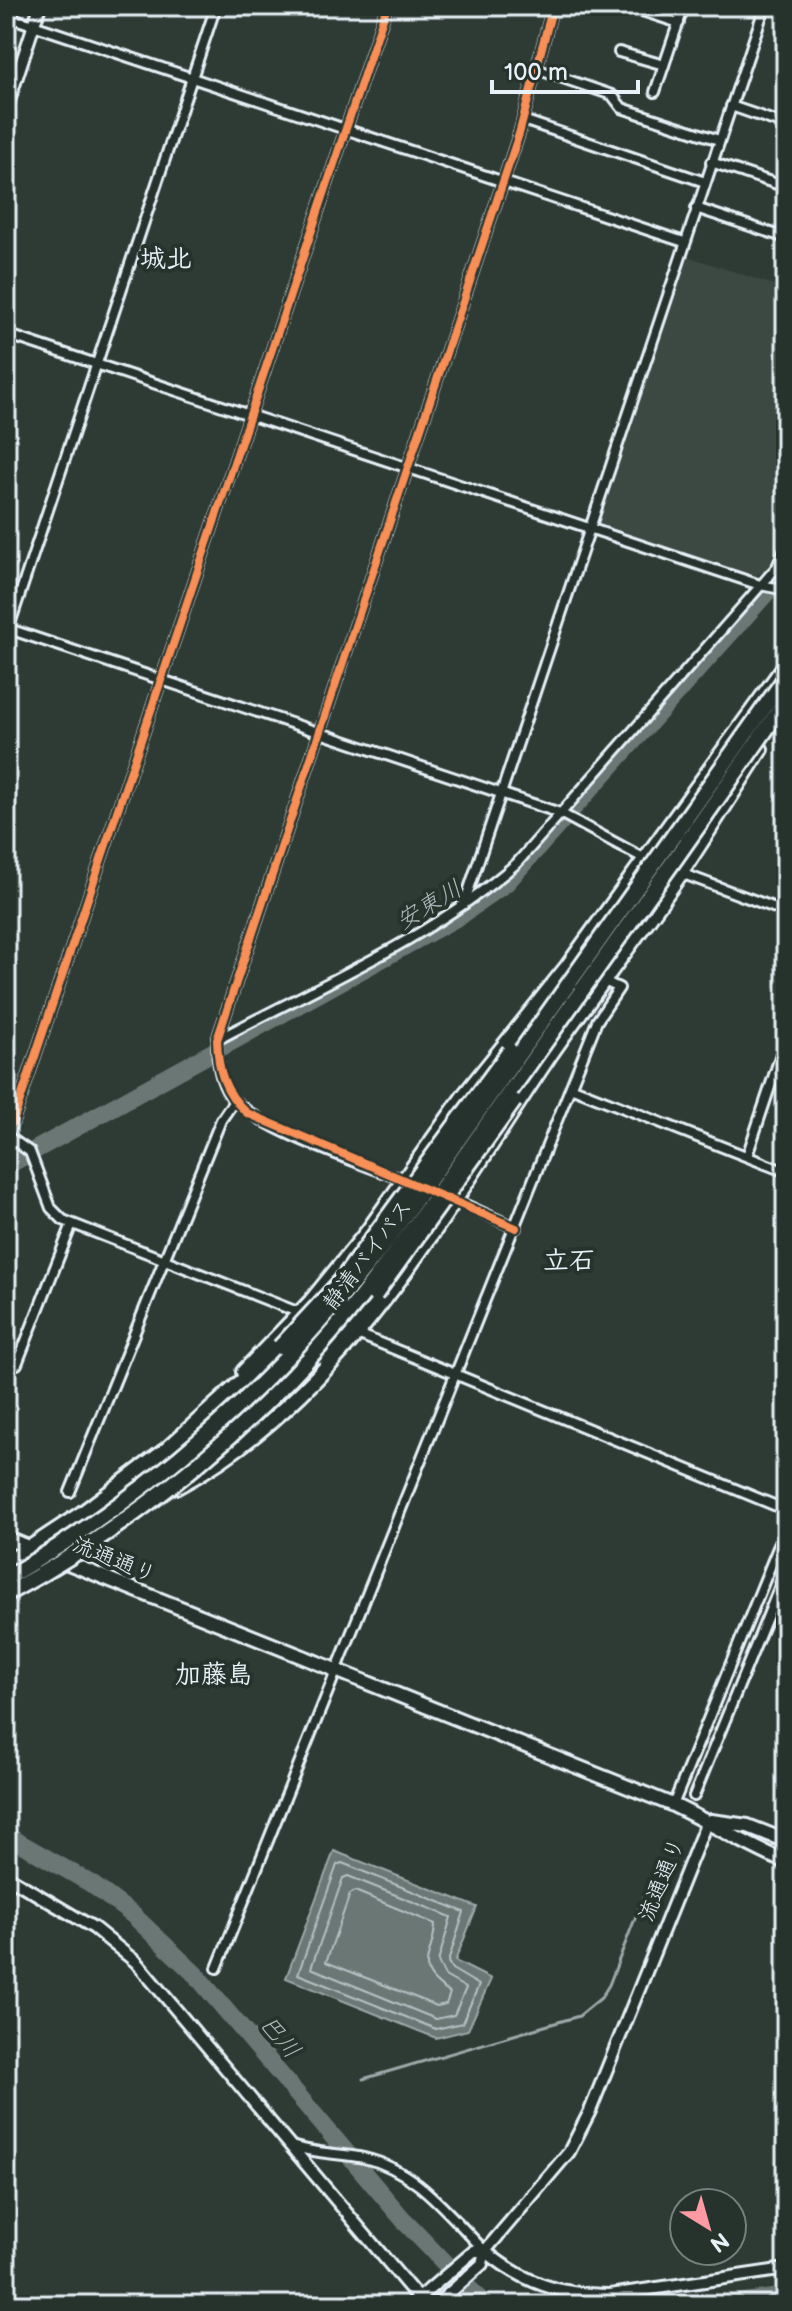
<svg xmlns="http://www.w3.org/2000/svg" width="792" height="2311" viewBox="0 0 792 2311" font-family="'Balsamiq Sans','Klee One',sans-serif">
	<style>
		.built { fill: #3b4843 }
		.water { fill: #6b7775; stroke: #9da8a9; stroke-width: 2 }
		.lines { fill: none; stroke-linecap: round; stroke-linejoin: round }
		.shore { stroke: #b6c0c4; stroke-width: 2 }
		.stream { stroke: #9da8a9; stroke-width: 3 }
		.river { stroke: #6b7775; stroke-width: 18 }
		.minor-casing { stroke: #e8f1f8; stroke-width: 14 }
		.tertiary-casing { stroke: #e8f1f8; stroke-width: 16 }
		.primary-casing { stroke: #e8f1f8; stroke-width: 18 }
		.trunk-casing { stroke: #e8f1f8; stroke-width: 20 }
		.motorway-casing { stroke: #e8f1f8; stroke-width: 20 }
		.minor { stroke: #26332d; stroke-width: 8 }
		.tertiary { stroke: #26332d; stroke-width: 10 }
		.primary { stroke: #26332d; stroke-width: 12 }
		.trunk { stroke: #26332d; stroke-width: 14 }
		.motorway { stroke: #26332d; stroke-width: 14 }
		.motorway-bridge-casing { stroke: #e8f1f8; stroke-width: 20; stroke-linecap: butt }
		.motorway-bridge { stroke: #26332d; stroke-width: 14 }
		.cycleway-casing { stroke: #26332d; stroke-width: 13 }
		.cycleway { stroke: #f78f57; stroke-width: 8 }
		.labels { text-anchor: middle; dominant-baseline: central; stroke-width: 8; stroke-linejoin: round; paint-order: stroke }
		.street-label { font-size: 22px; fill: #e8f1f8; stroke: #26332d }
		.water-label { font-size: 24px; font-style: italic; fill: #b0babd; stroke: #26332d }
		.quarter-label { font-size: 26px; font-weight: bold; fill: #e8f1f8; stroke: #26332d }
	</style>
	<rect width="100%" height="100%" fill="#2e3b35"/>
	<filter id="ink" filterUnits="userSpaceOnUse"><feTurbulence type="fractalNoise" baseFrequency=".0125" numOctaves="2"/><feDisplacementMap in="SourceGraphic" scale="16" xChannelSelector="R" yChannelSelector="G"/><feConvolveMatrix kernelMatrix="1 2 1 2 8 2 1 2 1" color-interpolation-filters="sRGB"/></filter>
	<g filter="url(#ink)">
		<!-- built -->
		<polygon class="built" points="687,256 786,289 786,520 772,563 764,572 752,577 596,525"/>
		<!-- water -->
		<polygon class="water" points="334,1851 477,1907 455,1961 491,1979 468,2030 436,2038 286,1978"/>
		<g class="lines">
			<!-- shore -->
			<g class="shore">
				<polygon points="342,1863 464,1912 448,1962 452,1969 479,1985 462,2023 436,2029 298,1974 337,1865"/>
				<polygon points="348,1876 451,1917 438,1962 445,1976 466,1988 454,2015 436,2019 311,1968 343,1878"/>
				<path d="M355 1891 435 1924C434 1958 410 1967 450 1993L446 2004 437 2006 326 1962 350 1894Z"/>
			</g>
			<!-- stream -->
			<g class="stream">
				<polyline points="687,1786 786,1540"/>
				<polyline points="363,2079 579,2016 601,1998 609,1985 647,1888"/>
			</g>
			<!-- river -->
			<g class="river">
				<polyline points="6,1166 463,914 506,883 786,571"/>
				<polyline points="6,1835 90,1883 133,1915 196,1975 407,2224 485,2305"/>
				<polyline points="725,2305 786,2296"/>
			</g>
			<defs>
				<g id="minor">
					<polyline points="627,6 679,23"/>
					<polyline points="782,6 786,7"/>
					<polyline points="6,16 684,242"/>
					<polyline points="619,52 664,65"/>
					<polyline points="536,69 612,95 622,108 719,140"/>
					<polyline points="655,92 684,6"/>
					<polyline points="731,106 786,125"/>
					<polyline points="523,120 705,182"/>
					<polyline points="711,162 786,187"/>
					<polyline points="696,208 786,238"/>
					<polyline points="6,334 760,585 786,590"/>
					<polyline points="6,628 560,813 647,860"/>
					<polyline points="6,636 216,6"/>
					<polyline points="678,872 786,912"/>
					<polyline points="464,904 765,6"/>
					<path d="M217 1040C318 986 430 939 517 863L777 567 786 546"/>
					<polyline points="573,1088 786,1172"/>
					<polyline points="6,1131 13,1122 387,6"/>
					<polyline points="6,1135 30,1152 51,1208 63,1220 300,1313"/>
					<polyline points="747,1156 786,1039"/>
					<path d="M406 1181C365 1164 244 1126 226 1089 218 1074 217 1056 217 1040L519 134 553 6"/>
					<polyline points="452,1199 516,1228"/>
					<polyline points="355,1333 786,1510"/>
					<polyline points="6,1361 17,1364 72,1224"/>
					<polyline points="70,1492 221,1120 234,1101"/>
					<polyline points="694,1796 786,1571"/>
					<polyline points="673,1805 786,1528"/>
					<polyline points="217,1968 597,1021 619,988 602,980"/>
					<path d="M291 2146C315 2154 339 2153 364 2158 417 2170 448 2214 485 2251"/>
				</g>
				<g id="tertiary">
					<polyline points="6,110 40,6"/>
					<polyline points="6,1876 94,1928 136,1962 424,2305"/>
					<polyline points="485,2251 569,2152 590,2111 707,1821"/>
					<path d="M485 2251C525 2284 558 2294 610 2295L786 2269"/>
					<polyline points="411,2305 474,2251 485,2251"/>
					<polyline points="436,2305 482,2264 485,2251"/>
				</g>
				<g id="primary">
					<polyline points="6,1538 38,1551"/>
					<path d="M58 1559 673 1805C711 1823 746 1845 786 1862"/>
					<polyline points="711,1821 748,1826 786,1841"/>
				</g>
				<g id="trunk">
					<polyline points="244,1372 311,1302 367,1233 465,1095 566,969 786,665"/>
					<path d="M177 1486C348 1394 445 1209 550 1054 593 992 639 934 681 872 708 831 734 790 760 749"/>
					<polyline points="6,1564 83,1513 164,1452"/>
				</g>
				<g id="motorway">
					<polyline points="319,1356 368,1304"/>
					<polyline points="157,1459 280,1347"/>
				</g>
			</defs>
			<!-- minor casing -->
			<use href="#minor" class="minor-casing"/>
			<!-- tertiary casing -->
			<use href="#tertiary" class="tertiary-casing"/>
			<!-- primary casing -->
			<use href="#primary" class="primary-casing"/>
			<!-- trunk casing -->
			<use href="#trunk" class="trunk-casing"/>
			<!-- motorway casing -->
			<use href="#motorway" class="motorway-casing"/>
			<!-- minor -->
			<use href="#minor" class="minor"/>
			<!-- tertiary -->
			<use href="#tertiary" class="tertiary"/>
			<!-- primary -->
			<use href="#primary" class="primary"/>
			<!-- trunk -->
			<use href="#trunk" class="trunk"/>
			<!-- motorway -->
			<use href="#motorway" class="motorway"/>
			<defs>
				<g id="motorway-bridge">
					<polyline points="375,1295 514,1101"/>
					<polyline points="280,1347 341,1281 510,1051"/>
					<path d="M6 1578C158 1491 281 1378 388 1239L786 677"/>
					<path d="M6 1594C141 1521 266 1418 361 1297 417 1226 468 1150 521 1076 610 952 698 826 786 701"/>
				</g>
			</defs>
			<!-- motorway-bridge casing -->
			<use href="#motorway-bridge" class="motorway-bridge-casing"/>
			<!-- motorway-bridge -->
			<use href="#motorway-bridge" class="motorway-bridge"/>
			<defs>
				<g id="cycleway">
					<polyline points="6,1131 13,1122 387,6"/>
					<path d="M516 1228 247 1113C224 1092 218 1071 217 1040L519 134 553 6"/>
				</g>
			</defs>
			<!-- cycleway casing -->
			<use href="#cycleway" class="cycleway-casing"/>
			<!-- cycleway -->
			<use href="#cycleway" class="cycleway"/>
		</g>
	</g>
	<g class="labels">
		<!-- street labels -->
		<g class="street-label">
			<text transform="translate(368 1255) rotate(-53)">静清バイパス</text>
			<text transform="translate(114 1560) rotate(22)">流通通り</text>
			<text transform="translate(662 1880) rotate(-68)">流通通り</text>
		</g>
		<!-- water labels -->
		<g class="water-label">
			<text transform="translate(429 905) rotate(-31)">安東川</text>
			<text transform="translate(280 2037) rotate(50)">巴川</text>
		</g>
		<!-- quarter labels -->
		<g class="quarter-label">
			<text x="166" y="259">城北</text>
			<text x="569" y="1261">立石</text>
			<text x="214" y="1675">加藤島</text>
		</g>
	</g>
	<!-- margin -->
	<rect width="792" height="2311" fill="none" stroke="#26332d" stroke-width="32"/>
	<rect x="16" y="16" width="760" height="2279" fill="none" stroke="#e8f1f8" stroke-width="3" filter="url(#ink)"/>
	<!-- north arrow -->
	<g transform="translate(708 2227) rotate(143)"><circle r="38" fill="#26332d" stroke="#747f7e" stroke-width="2"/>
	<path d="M0-6L14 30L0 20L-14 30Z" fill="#ff9aa2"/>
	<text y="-12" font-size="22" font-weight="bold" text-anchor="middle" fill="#e8f1f8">N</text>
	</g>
	<!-- scale -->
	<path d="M492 80v12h146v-12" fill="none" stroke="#e8f1f8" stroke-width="4"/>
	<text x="504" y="80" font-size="24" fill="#e8f1f8" stroke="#26332d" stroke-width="6" paint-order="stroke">100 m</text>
</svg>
